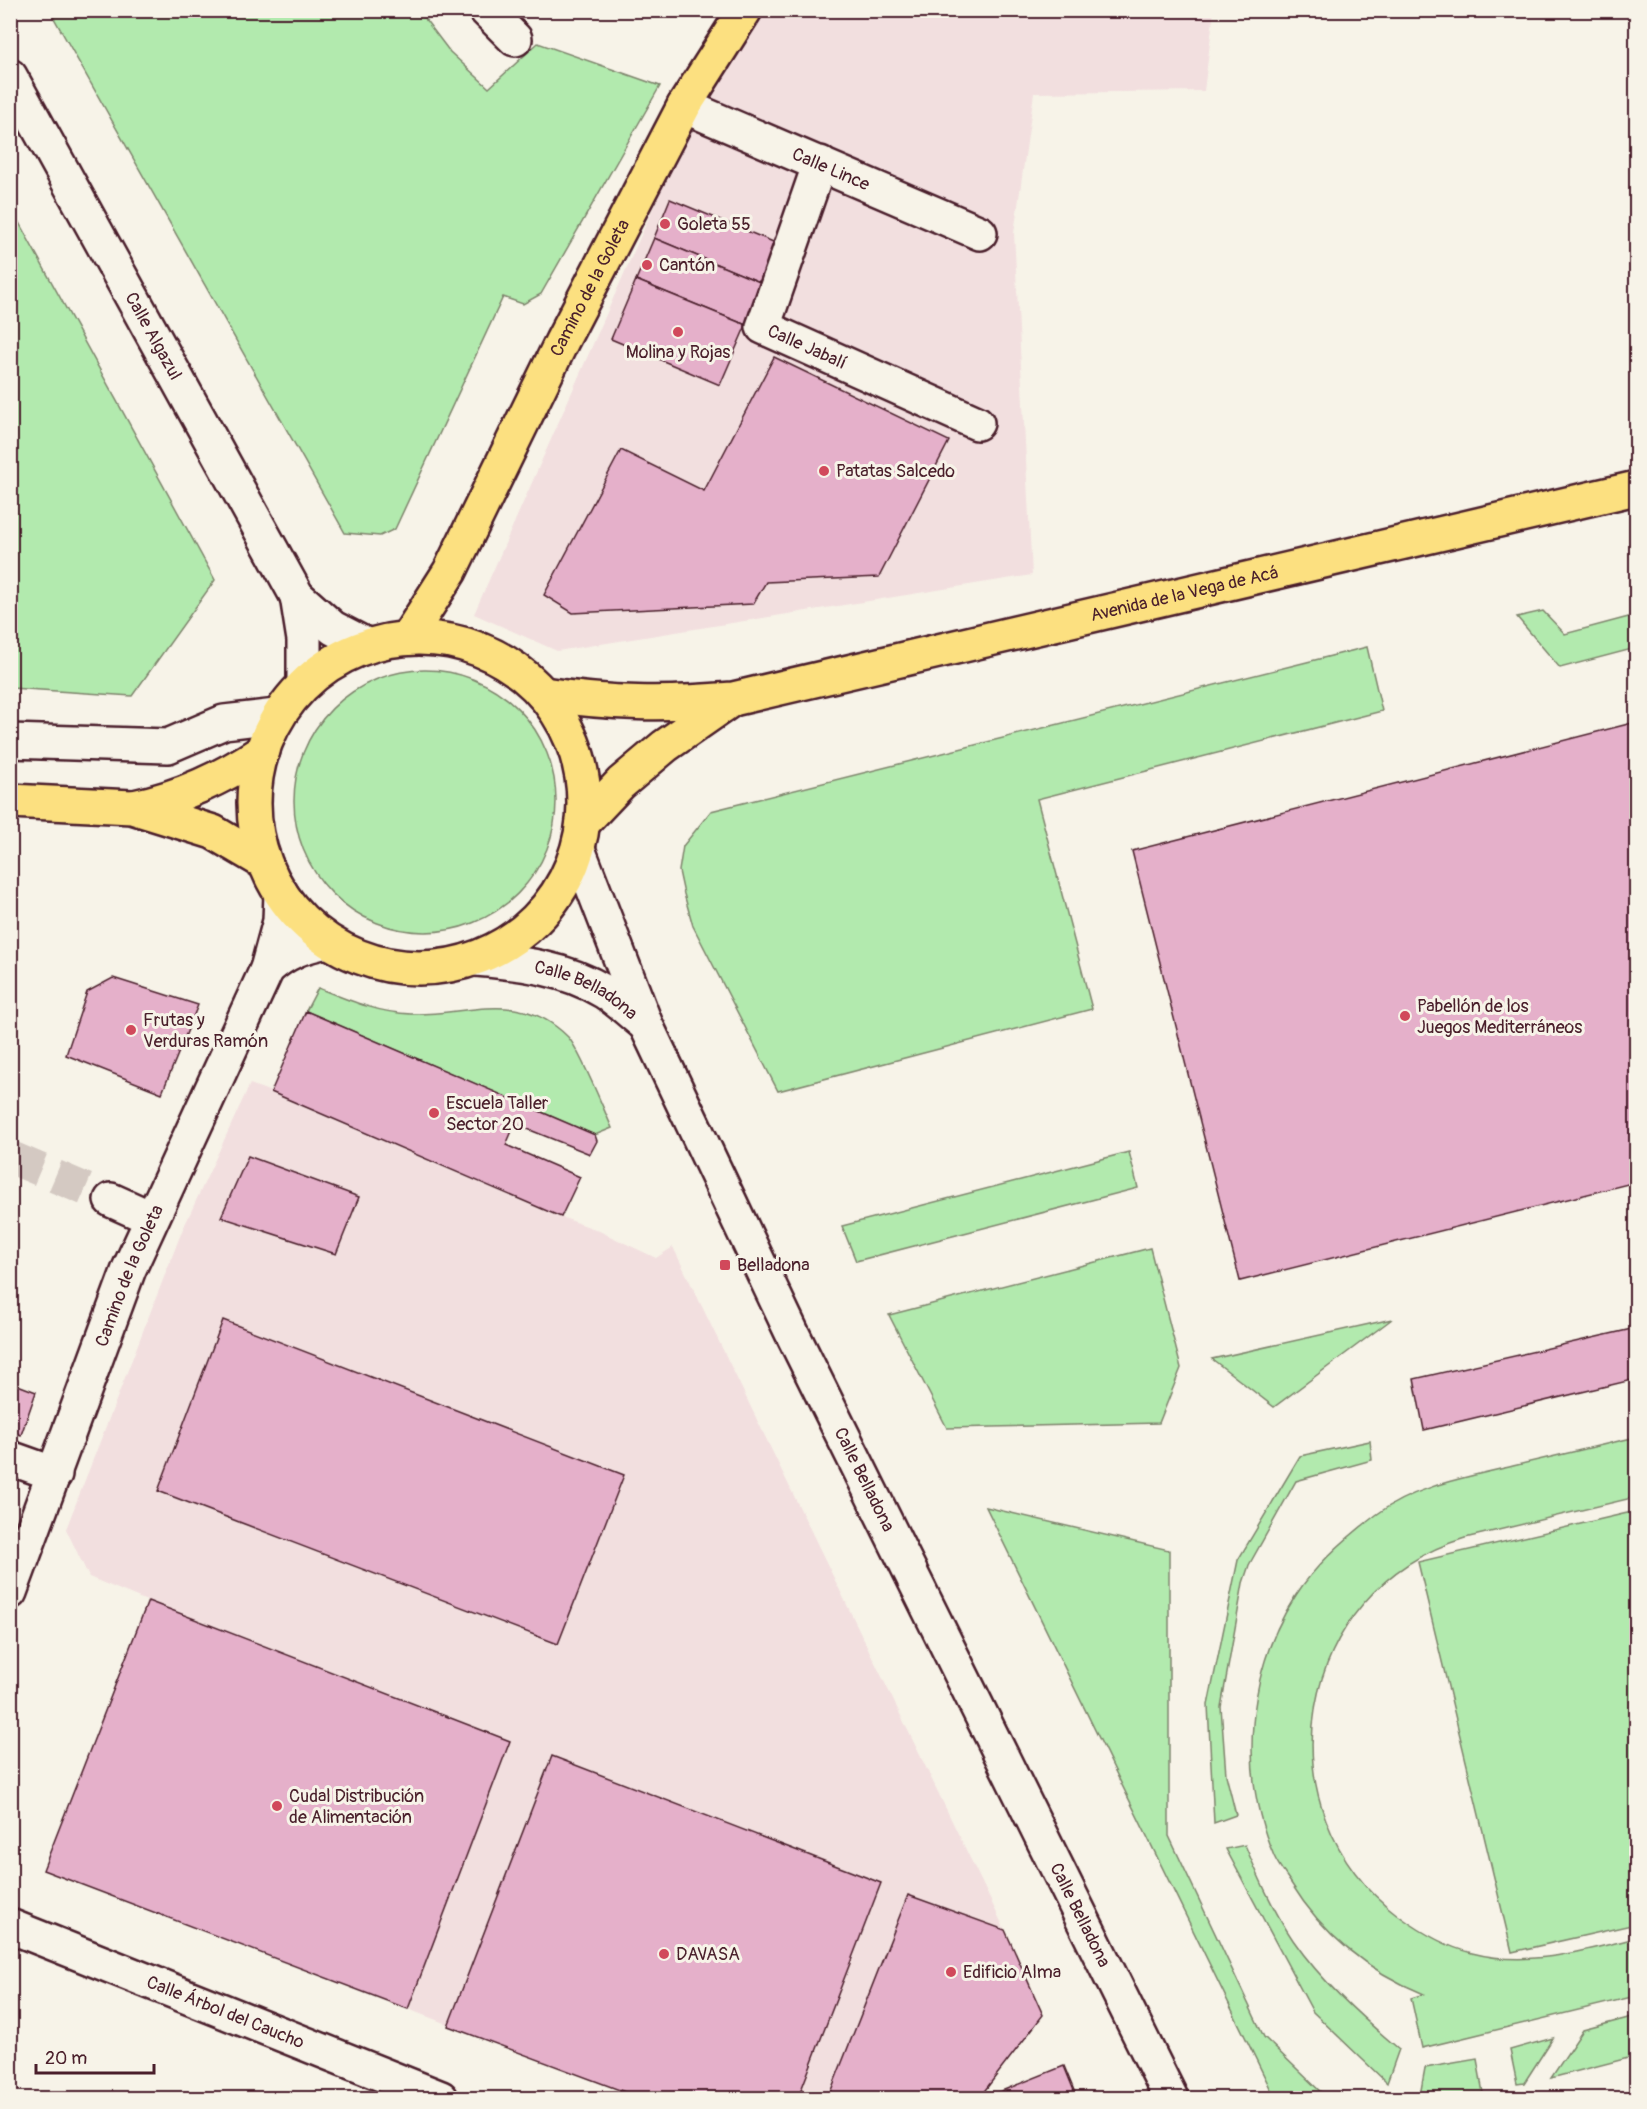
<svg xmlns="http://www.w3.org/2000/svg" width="1647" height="2109" viewBox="0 0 1647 2109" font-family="Pangolin,sans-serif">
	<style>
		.built { fill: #f2dfdf }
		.green { fill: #b2eaae; stroke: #7e846c; stroke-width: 1.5 }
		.building { fill: #e5b0ca; stroke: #4a1f2b; stroke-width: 1.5 }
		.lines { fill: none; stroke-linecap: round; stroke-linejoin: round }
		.minor-tunnel { stroke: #d4c9c2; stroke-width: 33; stroke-dasharray: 33 16; stroke-linecap: butt }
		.minor-casing { stroke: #4a1f2b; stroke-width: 38 }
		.major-casing { stroke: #4a1f2b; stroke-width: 38 }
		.minor { stroke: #f7f3e8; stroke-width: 33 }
		.major { stroke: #fce080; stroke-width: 33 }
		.poi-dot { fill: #d1495b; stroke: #f7f3e8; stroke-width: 2 }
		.labels { text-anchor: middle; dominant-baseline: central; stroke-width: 6; stroke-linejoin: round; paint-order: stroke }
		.street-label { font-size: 18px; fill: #4a1f2b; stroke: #f7f3e8 }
		.poi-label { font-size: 18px; fill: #4a1f2b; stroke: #f7f3e8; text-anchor: start }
	</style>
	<rect width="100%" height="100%" fill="#f7f3e8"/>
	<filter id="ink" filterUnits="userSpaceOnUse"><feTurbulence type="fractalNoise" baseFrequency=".0167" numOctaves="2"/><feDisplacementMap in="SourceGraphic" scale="12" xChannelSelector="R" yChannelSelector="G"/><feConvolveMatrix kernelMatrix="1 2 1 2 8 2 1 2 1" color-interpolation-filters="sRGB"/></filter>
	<g filter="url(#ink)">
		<!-- built -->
		<g class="built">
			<polygon points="755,11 1214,11 1204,91 1034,93 1014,233 1032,575 557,651 474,614 702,97"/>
			<polygon points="250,1084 298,1102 561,1217 595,1229 656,1258 673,1247 1005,1930 908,1895 828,2098 641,2098 43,1870 147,1601 89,1577 66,1529 182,1231"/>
		</g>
		<!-- green -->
		<g class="green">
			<polygon points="50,11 419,11 450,52 489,88 538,43 660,86 541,294 523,304 503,297 395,529 380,536 345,533"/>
			<polygon points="11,208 215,580 132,696 11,688"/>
			<polygon points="1543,611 1565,634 1636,615 1636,648 1560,668 1517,617"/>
			<polygon points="1367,647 1382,711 1037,799 1092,1009 778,1091 693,926 684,894 679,871 683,846 711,811"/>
			<circle cx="425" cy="801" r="131"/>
			<path d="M318 988C348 1000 378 1013 411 1014 468 1016 519 988 568 1037 580 1050 603 1108 612 1128L595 1135 306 1011Z"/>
			<polygon points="1129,1152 1138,1188 856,1261 842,1226"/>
			<polygon points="1150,1248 1181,1368 1159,1423 947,1428 889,1315"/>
			<polygon points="1392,1319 1274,1407 1212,1359"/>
			<path d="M1636 1437V1497L1465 1538C1295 1589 1258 1811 1399 1916 1421 1932 1446 1947 1472 1953 1529 1968 1581 1951 1636 1938V1996L1422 2048 1411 1998 1424 1994C1367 1971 1323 1935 1291 1883 1285 1874 1278 1865 1274 1856 1238 1773 1247 1670 1296 1595 1316 1564 1347 1537 1376 1515 1414 1486 1468 1477 1513 1466 1554 1456 1595 1447 1636 1437Z"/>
			<polygon points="1370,1441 1372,1460 1296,1481 1249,1565 1243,1583 1221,1707 1226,1775 1236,1815 1214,1823 1208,1705 1238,1560 1300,1456"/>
			<polygon points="986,1507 1169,1550 1169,1836 1264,2037 1327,2098 1275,2098"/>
			<polygon points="1636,1511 1636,1924 1512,1952 1418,1562"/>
			<path d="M1245 1845C1259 1878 1273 1910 1293 1940 1321 1981 1361 2017 1399 2049L1387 2083 1313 2012 1226 1849Z"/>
			<polygon points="1632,2017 1636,2038 1636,2056 1551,2078 1583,2030"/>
			<polygon points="1553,2038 1524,2083 1517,2084 1510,2050"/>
			<polygon points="1477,2059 1483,2093 1462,2098 1422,2098 1421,2090 1425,2068"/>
		</g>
		<!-- building -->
		<g class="building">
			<polygon points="670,199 778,244 762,283 654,238"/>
			<polygon points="654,238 762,283 746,325 636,280"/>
			<polygon points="636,280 746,325 720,385 611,339"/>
			<polygon points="774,357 949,441 879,577 766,582 753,604 573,613 544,595 621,450 704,491"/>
			<polygon points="1636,722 1636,1182 1240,1281 1132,851"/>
			<polygon points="113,978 198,1005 162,1093 66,1055 87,992"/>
			<polygon points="306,1011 595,1135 597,1141 590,1154 515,1124 506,1145 580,1177 561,1217 271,1092"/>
			<polygon points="248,1156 359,1197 336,1254 221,1217"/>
			<polygon points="223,1320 624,1475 558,1644 158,1491"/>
			<polygon points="1636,1328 1636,1379 1424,1430 1414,1379"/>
			<polygon points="10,1382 36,1392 21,1435 10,1431"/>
			<polygon points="148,1601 510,1741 408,2009 43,1870"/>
			<polygon points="552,1756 881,1883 798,2098 641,2098 448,2026"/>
			<polygon points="908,1895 1005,1930 1043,2015 979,2098 828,2098"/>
			<polygon points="1064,2066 1077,2098 984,2098"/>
		</g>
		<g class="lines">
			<!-- minor-tunnel -->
			<polyline class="minor-tunnel" points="10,1157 111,1200"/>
			<defs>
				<g id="minor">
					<polyline points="486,10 515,39"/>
					<path id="s1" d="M10 76 297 596 333 628 368 646"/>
					<path id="s2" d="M684 106 980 233"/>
					<path id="s3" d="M820 163 763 327 977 423"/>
					<polyline points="297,596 304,640 304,679"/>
					<polyline points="10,741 168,746 224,722 276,716"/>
					<path id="s4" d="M578 849 646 1025 792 1333 1171 2098"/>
					<path id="s5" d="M476 959C522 963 565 968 605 992 619 1001 632 1014 645 1024"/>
					<path d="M267 969C285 952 303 946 327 941"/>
					<polyline points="111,1200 151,1218"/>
					<polyline points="10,1458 55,1474"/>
					<path id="s6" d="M10 1592 129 1269 267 969 280 921 281 893"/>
					<path id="s7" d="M10 1926 441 2098"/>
				</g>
				<g id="major">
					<path id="s8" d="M408 637 450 571 562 341 684 106 745 10"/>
					<circle cx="419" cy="803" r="165"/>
					<path id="s9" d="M543 694C612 704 663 705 733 699L1636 488"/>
					<polyline points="10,801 132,807 213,832 264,862"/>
					<path d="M134 807C182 797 222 778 263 751"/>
					<polyline points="583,823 621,783 665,746 731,700"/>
				</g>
			</defs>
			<!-- minor casing -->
			<use href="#minor" class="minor-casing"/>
			<!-- major casing -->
			<use href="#major" class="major-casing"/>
			<!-- minor -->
			<use href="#minor" class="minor"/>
			<!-- major -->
			<use href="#major" class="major"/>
		</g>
	</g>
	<!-- markers -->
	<g class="poi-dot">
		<circle cx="665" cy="224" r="6"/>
		<circle cx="647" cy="265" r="6"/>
		<circle cx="678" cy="332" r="6"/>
		<circle cx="824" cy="471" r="6"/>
		<circle cx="1405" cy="1016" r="6"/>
		<circle cx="131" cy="1030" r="6"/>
		<circle cx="434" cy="1113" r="6"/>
		<rect x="719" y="1259" width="12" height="12" rx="3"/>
		<circle cx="277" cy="1806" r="6"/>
		<circle cx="664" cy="1954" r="6"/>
		<circle cx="951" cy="1972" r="6"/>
	</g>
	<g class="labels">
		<!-- street labels -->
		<g class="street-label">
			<text stroke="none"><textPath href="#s2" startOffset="160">Calle Lince</textPath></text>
			<text stroke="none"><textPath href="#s8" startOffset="394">Camino de la Goleta</textPath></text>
			<text stroke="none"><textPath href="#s1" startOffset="297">Calle Algazul</textPath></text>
			<text stroke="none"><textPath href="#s3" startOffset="222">Calle Jabalí</textPath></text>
			<text stroke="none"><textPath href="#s9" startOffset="654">Avenida de la Vega de Acá</textPath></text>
			<text stroke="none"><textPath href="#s5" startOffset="116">Calle Belladona</textPath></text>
			<text stroke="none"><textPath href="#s6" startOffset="338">Camino de la Goleta</textPath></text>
			<text stroke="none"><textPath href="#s4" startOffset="693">Calle Belladona</textPath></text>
			<text stroke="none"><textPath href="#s4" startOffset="1179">Calle Belladona</textPath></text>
			<text stroke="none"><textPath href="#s7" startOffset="232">Calle Árbol del Caucho</textPath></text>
		</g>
		<!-- poi labels -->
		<g class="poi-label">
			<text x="677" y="224">Goleta 55</text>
			<text x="659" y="265">Cantón</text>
			<text x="678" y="352" text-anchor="middle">Molina y Rojas</text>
			<text x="836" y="471">Patatas Salcedo</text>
			<text x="1417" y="1006">Pabellón de los<tspan x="1417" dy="21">Juegos Mediterráneos</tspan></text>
			<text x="143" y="1020">Frutas y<tspan x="143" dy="21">Verduras Ramón</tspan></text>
			<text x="446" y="1103">Escuela Taller<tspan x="446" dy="21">Sector 20</tspan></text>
			<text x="737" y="1265">Belladona</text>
			<text x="289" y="1796">Cudal Distribución<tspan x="289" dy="21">de Alimentación</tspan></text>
			<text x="676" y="1954">DAVASA</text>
			<text x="963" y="1972">Edificio Alma</text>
		</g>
	</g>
	<!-- margin -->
	<rect width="1647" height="2109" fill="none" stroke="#f7f3e8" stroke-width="36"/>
	<rect x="18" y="18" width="1611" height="2073" fill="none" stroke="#4a1f2b" stroke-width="2" filter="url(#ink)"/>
	<!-- scale -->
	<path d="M36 2064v9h118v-9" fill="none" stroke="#4a1f2b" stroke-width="3"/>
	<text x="45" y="2064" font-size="18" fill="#4a1f2b" stroke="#f7f3e8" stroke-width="4.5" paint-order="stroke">20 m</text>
</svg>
